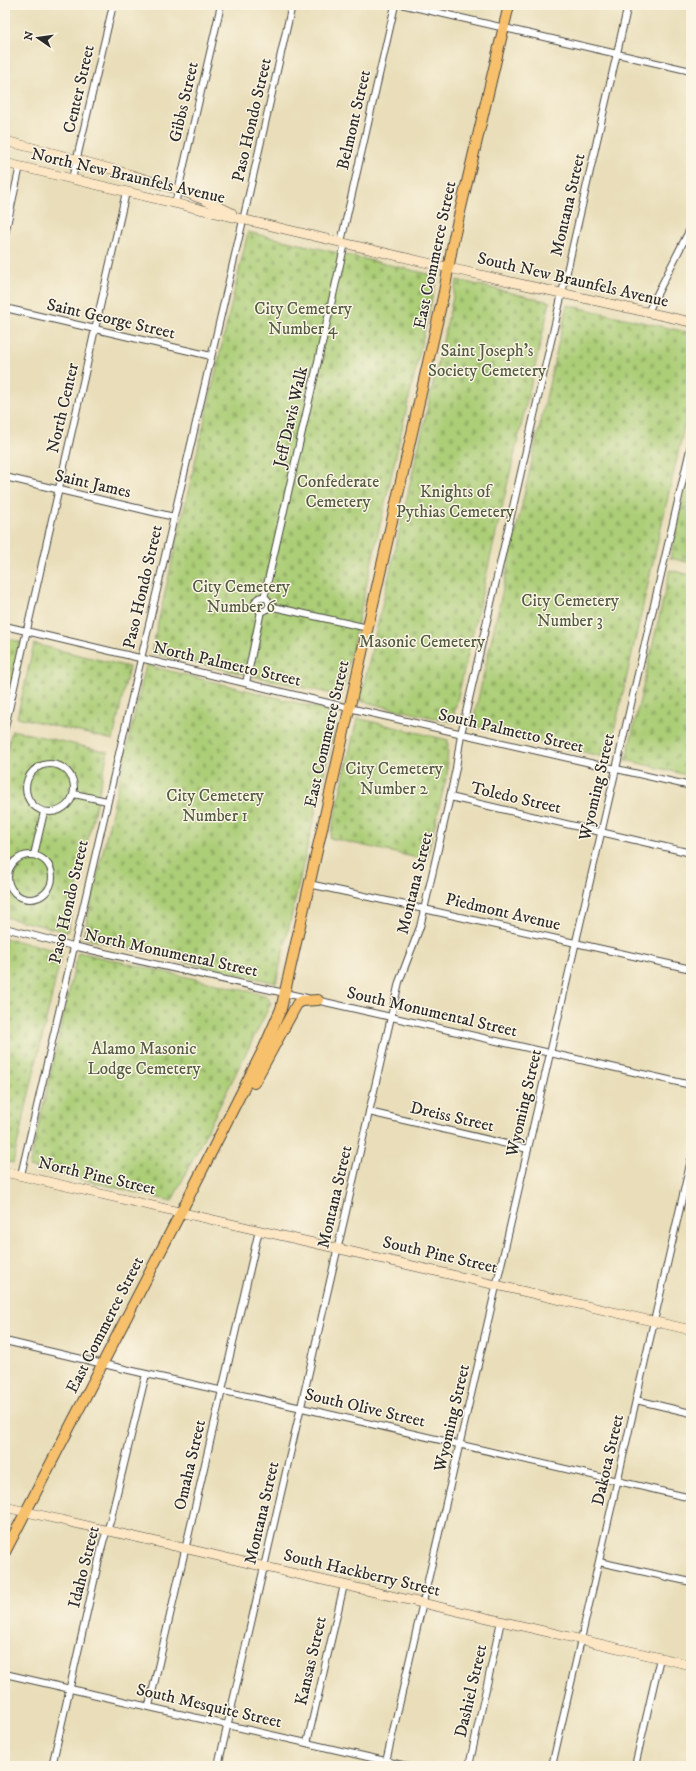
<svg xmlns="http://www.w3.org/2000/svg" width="696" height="1771" viewBox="0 0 696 1771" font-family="'IM FELL DW Pica',serif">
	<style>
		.cemetery { fill: url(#cemetery-stones); stroke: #6c7c51 }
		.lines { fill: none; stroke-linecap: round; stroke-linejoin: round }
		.street-casing { stroke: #484640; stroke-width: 8 }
		.secondary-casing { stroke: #484640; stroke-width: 10 }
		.primary-casing { stroke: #484640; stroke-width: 12 }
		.street { stroke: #fff; stroke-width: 6 }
		.secondary { stroke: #fce6c4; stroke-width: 9 }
		.primary { stroke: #f7c06c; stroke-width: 10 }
		.labels { text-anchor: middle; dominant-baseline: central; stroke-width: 3; stroke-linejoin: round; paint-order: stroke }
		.street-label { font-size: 17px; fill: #2b2b2b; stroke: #fcf5e5 }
		.park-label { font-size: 17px; fill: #525c42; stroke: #fcf5e5 }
	</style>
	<defs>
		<pattern id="cemetery-stones" width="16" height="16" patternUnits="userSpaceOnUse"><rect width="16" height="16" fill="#acce77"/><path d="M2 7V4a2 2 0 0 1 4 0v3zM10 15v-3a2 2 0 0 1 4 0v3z" fill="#94b167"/></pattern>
	</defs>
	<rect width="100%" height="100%" fill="#fcf5e5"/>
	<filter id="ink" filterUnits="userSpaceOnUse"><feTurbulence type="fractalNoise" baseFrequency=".025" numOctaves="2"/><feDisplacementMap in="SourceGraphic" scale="8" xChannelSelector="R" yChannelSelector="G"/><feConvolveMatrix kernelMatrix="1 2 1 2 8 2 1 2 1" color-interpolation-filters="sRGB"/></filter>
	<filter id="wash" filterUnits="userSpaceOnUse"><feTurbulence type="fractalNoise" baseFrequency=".012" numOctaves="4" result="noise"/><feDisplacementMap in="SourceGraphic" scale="16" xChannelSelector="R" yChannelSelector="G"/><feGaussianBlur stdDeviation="0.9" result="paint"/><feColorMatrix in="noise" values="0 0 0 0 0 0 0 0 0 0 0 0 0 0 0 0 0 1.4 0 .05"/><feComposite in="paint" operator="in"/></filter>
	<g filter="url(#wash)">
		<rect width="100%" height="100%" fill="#e9deb9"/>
		<!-- cemetery -->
		<g class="cemetery">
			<polygon points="248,232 437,276 341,696 151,653"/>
			<polygon points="457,280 550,302 452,722 360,701"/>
			<polygon points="567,305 691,333 691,397 608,758 472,726"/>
			<polygon points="691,466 691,563 670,558"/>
			<polygon points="670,570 691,575 691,776 626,760"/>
			<polygon points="5,638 21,642 5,711"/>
			<polygon points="34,644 129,667 113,740 17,717"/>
			<polygon points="146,665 338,713 276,983 83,938"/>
			<polygon points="357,718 448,740 447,775 426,860 330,838"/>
			<polygon points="12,730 108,752 67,932 5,917 5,760"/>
			<polygon points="5,938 62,952 13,1163 5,1161"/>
			<polygon points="78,952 265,995 271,1003 172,1201 29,1167"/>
		</g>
	</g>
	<g filter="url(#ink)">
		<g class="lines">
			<defs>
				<g id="street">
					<polyline points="405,5 691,71"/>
					<polyline points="5,6 5,5"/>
					<polyline points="72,179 113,5"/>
					<polyline points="175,204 221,5"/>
					<polyline points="5,234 20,166"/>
					<polyline points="341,242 395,5"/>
					<polyline points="5,308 211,356"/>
					<polyline points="648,312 691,227"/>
					<polyline points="5,477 174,517"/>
					<circle cx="262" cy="604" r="7"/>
					<polyline points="264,598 345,243"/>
					<polyline points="269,606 368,628"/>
					<polyline points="5,626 362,711 691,786"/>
					<polyline points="246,683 261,611"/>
					<polyline points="5,727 126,192"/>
					<circle cx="50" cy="788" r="24"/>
					<polyline points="74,794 107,801"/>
					<polyline points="450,797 691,853"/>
					<polyline points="34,855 44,812"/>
					<circle cx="30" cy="877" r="22"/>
					<polyline points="309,884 424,909 691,969"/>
					<polyline points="5,928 73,946 307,998"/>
					<polyline points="316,1000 691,1085"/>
					<polyline points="369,1112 528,1149"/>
					<polyline points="21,1175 244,216 292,5"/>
					<polyline points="5,1341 146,1374 302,1408 691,1498"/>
					<polyline points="636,1400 691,1413"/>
					<polyline points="599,1562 691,1582"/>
					<polyline points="5,1674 407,1766"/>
					<polyline points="149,1706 259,1230"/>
					<polyline points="307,1743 344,1585"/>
					<polyline points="52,1766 103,1542 110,1522 146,1374"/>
					<polyline points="218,1766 391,1017 399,982 420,927 450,797 456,768 461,734 628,5"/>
					<polyline points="385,1766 691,445"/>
					<polyline points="469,1766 501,1621"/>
					<polyline points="552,1766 691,1160"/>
					<polyline points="635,1766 660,1658"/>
				</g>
				<g id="secondary">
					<path d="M5 141C48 151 90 163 132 175 166 186 200 196 232 213"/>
					<polyline points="5,163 449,268 691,322"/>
					<polyline points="5,1172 691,1330"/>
					<polyline points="5,1507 691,1665"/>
				</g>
				<g id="primary">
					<polyline points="254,1083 297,1004 302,1001 318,1000"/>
					<polyline points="5,1552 181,1212 264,1048 281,1009 444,292 454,237 509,5"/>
				</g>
			</defs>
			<!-- street casing -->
			<use href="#street" class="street-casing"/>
			<!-- secondary casing -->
			<use href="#secondary" class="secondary-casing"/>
			<!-- primary casing -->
			<use href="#primary" class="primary-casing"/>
			<!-- street -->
			<use href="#street" class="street"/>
			<!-- secondary -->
			<use href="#secondary" class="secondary"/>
			<!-- primary -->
			<use href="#primary" class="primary"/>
		</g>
	</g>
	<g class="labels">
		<!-- street labels -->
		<g class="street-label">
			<text transform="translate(79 89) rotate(-77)">Center Street</text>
			<text transform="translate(184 102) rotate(-77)">Gibbs Street</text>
			<text transform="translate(252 120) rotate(-77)">Paso Hondo Street</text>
			<text transform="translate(354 120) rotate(-77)">Belmont Street</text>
			<text transform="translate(128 176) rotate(13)">North New Braunfels Avenue</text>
			<text transform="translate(568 205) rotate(-77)">Montana Street</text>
			<text transform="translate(435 255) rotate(-78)">East Commerce Street</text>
			<text transform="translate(573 280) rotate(13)">South New Braunfels Avenue</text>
			<text transform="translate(111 319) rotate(13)">Saint George Street</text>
			<text transform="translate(63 408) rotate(-77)">North Center</text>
			<text transform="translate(291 417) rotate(-77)">Jeff Davis Walk</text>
			<text transform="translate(93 484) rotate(13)">Saint James</text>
			<text transform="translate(143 587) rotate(-77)">Paso Hondo Street</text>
			<text transform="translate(227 664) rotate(13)">North Palmetto Street</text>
			<text transform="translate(511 731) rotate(13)">South Palmetto Street</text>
			<text transform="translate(327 734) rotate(-77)">East Commerce Street</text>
			<text transform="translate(597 787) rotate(-77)">Wyoming Street</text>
			<text transform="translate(516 798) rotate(13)">Toledo Street</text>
			<text transform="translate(415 883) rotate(-76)">Montana Street</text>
			<text transform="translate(69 902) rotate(-77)">Paso Hondo Street</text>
			<text transform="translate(503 912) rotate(13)">Piedmont Avenue</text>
			<text transform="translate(171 953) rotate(12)">North Monumental Street</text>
			<text transform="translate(432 1012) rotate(13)">South Monumental Street</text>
			<text transform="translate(524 1103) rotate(-77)">Wyoming Street</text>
			<text transform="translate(452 1117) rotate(13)">Dreiss Street</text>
			<text transform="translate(97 1176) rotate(13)">North Pine Street</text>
			<text transform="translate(335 1197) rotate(-77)">Montana Street</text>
			<text transform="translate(440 1255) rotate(13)">South Pine Street</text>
			<text transform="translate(105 1325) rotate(-63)">East Commerce Street</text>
			<text transform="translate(365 1408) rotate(13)">South Olive Street</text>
			<text transform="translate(452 1418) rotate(-77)">Wyoming Street</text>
			<text transform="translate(608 1460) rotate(-77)">Dakota Street</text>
			<text transform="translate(190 1465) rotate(-77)">Omaha Street</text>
			<text transform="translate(262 1513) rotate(-77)">Montana Street</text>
			<text transform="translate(84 1567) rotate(-76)">Idaho Street</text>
			<text transform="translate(362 1573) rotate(13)">South Hackberry Street</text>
			<text transform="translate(311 1661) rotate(-77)">Kansas Street</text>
			<text transform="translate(471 1691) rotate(-77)">Dashiel Street</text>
			<text transform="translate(209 1706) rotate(13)">South Mesquite Street</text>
		</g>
		<!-- park labels -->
		<g class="park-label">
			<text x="303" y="309">City Cemetery<tspan x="303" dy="20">Number 4</tspan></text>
			<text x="487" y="351">Saint Joseph's<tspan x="487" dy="20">Society Cemetery</tspan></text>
			<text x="338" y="482">Confederate<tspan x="338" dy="20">Cemetery</tspan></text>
			<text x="455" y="492">Knights of<tspan x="455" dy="20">Pythias Cemetery</tspan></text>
			<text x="241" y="587">City Cemetery<tspan x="241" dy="20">Number 6</tspan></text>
			<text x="570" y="601">City Cemetery<tspan x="570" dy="20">Number 3</tspan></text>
			<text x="422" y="642">Masonic Cemetery</text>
			<text x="394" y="769">City Cemetery<tspan x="394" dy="20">Number 2</tspan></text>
			<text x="215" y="796">City Cemetery<tspan x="215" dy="20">Number 1</tspan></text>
			<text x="144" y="1049">Alamo Masonic<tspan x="144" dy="20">Lodge Cemetery</tspan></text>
		</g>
	</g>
	<!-- margin -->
	<rect width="696" height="1771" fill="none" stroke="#fcf5e5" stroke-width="20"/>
	<!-- north arrow -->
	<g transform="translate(38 38) rotate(283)" stroke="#fcf5e5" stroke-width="3" paint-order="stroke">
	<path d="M0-3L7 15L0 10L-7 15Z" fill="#2b2b2b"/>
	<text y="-6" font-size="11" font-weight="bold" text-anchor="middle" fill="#2b2b2b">N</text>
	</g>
</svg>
